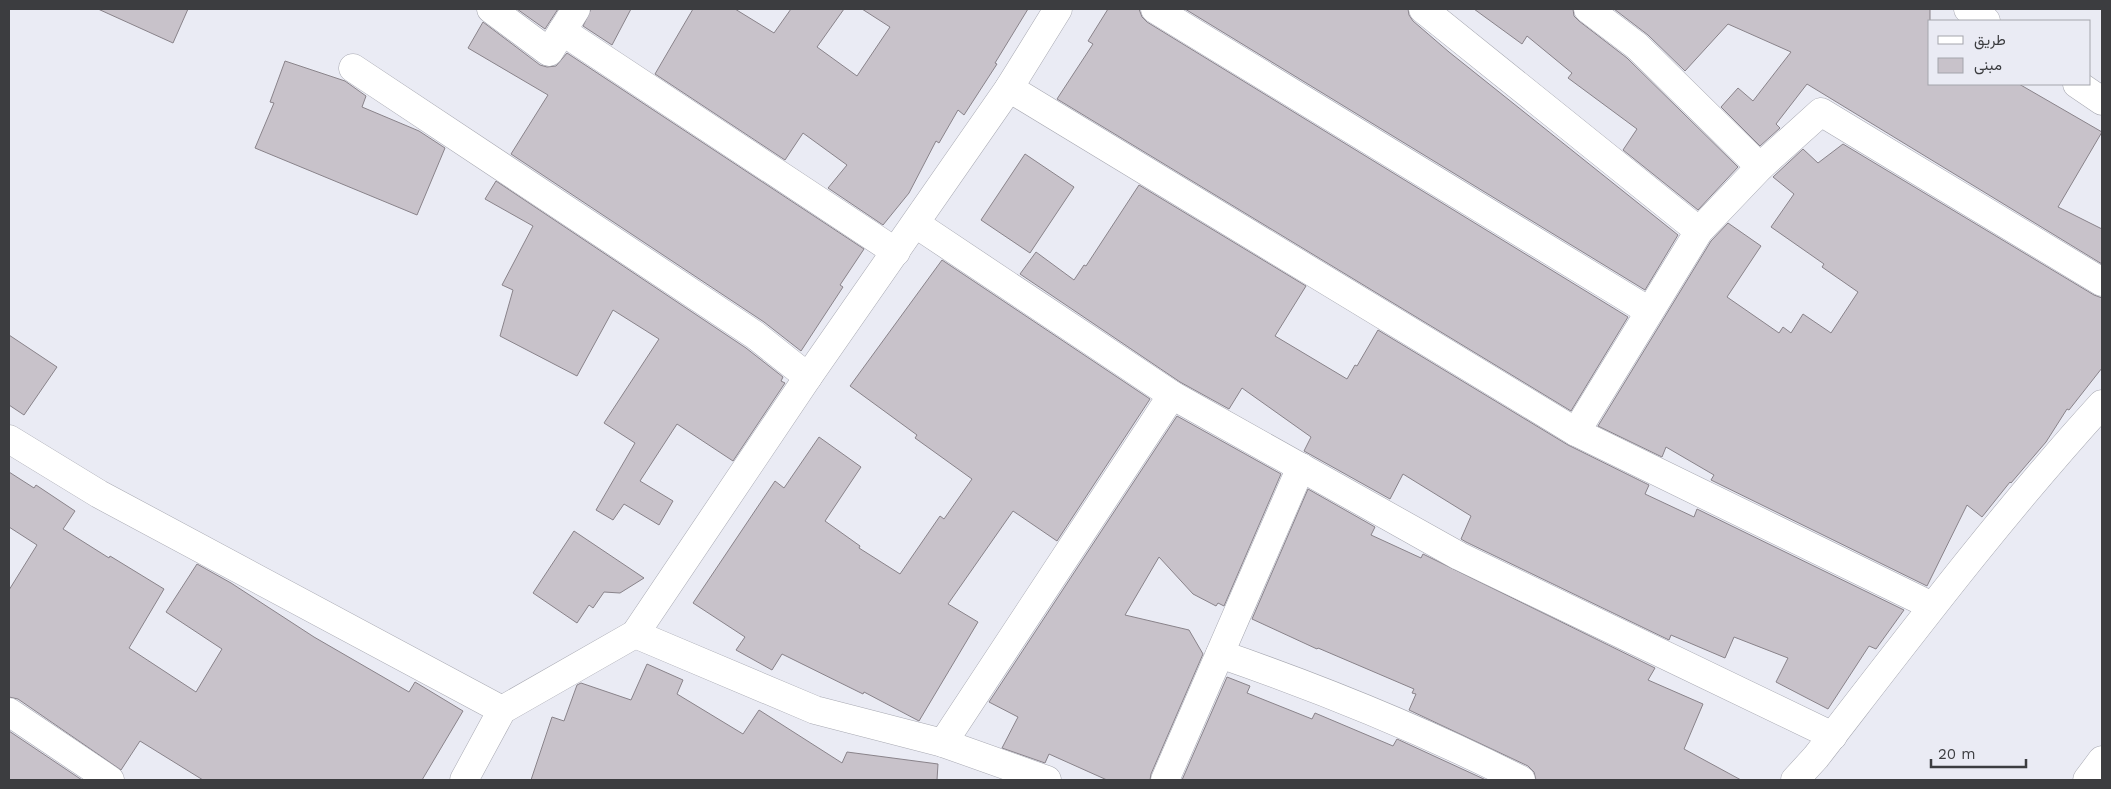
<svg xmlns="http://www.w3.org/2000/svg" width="2111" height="789" viewBox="0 0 2111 789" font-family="'Work Sans',Vazirmatn,sans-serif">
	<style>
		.building { fill: #c8c2ca; stroke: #89838a }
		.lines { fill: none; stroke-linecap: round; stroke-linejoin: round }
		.minor-casing { stroke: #a8a9b2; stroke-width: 29 }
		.tertiary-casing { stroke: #a8a9b2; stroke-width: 29 }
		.minor { stroke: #fff; stroke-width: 28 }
		.tertiary { stroke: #fff; stroke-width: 28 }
	</style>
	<rect width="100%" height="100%" fill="#eaebf4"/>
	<!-- building -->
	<g class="building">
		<polygon points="98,9 188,9 173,43"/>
		<polygon points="517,9 558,9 545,29"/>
		<polygon points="591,9 631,9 612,45 583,26"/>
		<polygon points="693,9 735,9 774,33 791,9 844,9 817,47 857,76 890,27 862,9 1028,9 995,63 997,64 964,115 958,110 939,143 936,141 909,193 883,225 828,188 847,165 803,133 785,160 655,74"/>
		<polygon points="1108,9 1139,9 1142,17 1147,22 1628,317 1571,411 1057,99 1093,44 1088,41"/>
		<polygon points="1185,9 1408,9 1409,15 1413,21 1449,52 1678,235 1645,290"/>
		<polygon points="1474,9 1573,9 1574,16 1579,21 1627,58 1738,167 1698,210 1623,150 1637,129 1568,78 1572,73 1527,36 1522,44"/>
		<polygon points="1614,9 1930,9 1930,84 2019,84 2102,132 2058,207 2102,229 2102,264 1807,84 1776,124 1780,128 1760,146 1721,107 1738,88 1753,101 1791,52 1728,24 1685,71 1648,35"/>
		<polygon points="483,22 540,65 547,67 556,66 567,53 864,249 840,285 843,287 801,351 764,322 511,154 548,95 468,48"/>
		<polygon points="285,61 345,81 366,96 362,107 419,131 445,148 417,215 255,148 274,103 270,102"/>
		<polygon points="1843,144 2094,295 2102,298 2102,368 2069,410 2067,409 2046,442 2011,483 2010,482 1982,517 1967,505 1927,586 1711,480 1714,475 1666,447 1662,457 1598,426 1711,241 1728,223 1761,246 1727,297 1779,333 1783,327 1791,333 1803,314 1831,333 1858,292 1822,267 1824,264 1771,227 1794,194 1773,177 1803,149 1818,163"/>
		<polygon points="1025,154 1074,187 1030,253 981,220"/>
		<polygon points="496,181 746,348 783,377 781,381 785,383 733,461 677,424 640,481 673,501 659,525 624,504 613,520 596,510 635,443 604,423 659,339 613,310 577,376 500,336 513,290 502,285 533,226 485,199"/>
		<polygon points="1139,185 1306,286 1275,336 1347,379 1355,365 1357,366 1378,330 1568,445 1649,485 1645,494 1694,517 1697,509 1904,610 1876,649 1869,646 1828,709 1776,682 1788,658 1734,637 1725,658 1671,635 1669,640 1466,542 1461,539 1471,516 1403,474 1390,499 1304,451 1311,437 1242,388 1229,409 1180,382 1020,274 1036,252 1074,280 1084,265 1086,266"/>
		<polygon points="942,260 1150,399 1057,541 1013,511 948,604 978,622 919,721 864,692 863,694 782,654 772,670 736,650 745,637 693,603 775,481 784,488 819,437 861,467 825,521 860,546 859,548 900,574 940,516 944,519 972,479 915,438 917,435 850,386"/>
		<polygon points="9,335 57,367 24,415 9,405"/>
		<polygon points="1177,416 1281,474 1224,606 1218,603 1216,606 1193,594 1159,557 1125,615 1189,630 1203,654 1151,774 1150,780 1107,780 1049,754 1045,763 1002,748 1018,717 989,702"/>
		<polygon points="9,472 34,488 36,485 75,511 63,529 109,558 110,556 164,589 129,648 196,692 222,649 166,612 197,564 231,583 314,637 409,692 415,682 463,711 422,780 203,780 140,741 121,770 18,699 9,697 9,590 37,545 9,527"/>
		<polygon points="1308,489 1375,527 1371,535 1421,558 1423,554 1429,557 1655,668 1648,680 1703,704 1684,749 1741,780 1536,780 1534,772 1528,766 1409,710 1416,694 1412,693 1414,689 1318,648 1317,649 1252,619"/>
		<polygon points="574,531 644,578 620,593 604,592 593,608 589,605 577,623 533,593"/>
		<polygon points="647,664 683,680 677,694 743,734 759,710 842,763 847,752 938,764 937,780 531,780 552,717 564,721 577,685 581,683 631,700"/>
		<polygon points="1227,677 1250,686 1247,693 1312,719 1315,713 1393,746 1397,739 1486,780 1182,780"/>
		<polygon points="9,731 82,780 9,780"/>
	</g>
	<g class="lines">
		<defs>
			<g id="minor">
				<polyline points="491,9 549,52 576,9"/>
				<polyline points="1155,9 1649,311"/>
				<polyline points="1423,9 1699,231"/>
				<polyline points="1588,9 1637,46 1760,167"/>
				<polyline points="1968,9 1986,21"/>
				<polyline points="562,31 896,252"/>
				<polyline points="353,68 755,335 808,377"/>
				<polyline points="2077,84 2102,101"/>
				<polyline points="1009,88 1576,432 1932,606"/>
				<polyline points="916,224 1172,395 1459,556 1833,736"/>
				<polyline points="1576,432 1699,231 1760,167 1821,112 2102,282"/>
				<polyline points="9,439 99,494 502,710"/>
				<polyline points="635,634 815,710 943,743 1047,780"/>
				<path d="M1220 654C1324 690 1423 730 1521 780"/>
				<polyline points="9,712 110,780"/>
				<polyline points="943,743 1172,395"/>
				<polyline points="1165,780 1301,467"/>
				<polyline points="2087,780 2102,760"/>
			</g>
			<g id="tertiary">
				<polyline points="464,780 502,710 635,634 808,377 1009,88 1058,9"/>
				<path d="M1795 780 1816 757C1909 637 2000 516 2102 404"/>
			</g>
		</defs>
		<!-- minor casing -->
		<use href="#minor" class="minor-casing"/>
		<!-- tertiary casing -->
		<use href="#tertiary" class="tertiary-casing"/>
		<!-- minor -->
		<use href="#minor" class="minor"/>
		<!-- tertiary -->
		<use href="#tertiary" class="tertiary"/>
	</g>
	<!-- border -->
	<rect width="2111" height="789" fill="none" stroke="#3c3d40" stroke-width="20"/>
	<!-- legend -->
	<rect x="1928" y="20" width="162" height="65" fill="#eaebf4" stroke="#a4a5ac"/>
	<rect x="1938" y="36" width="25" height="8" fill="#ffffff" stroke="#a4a5ac"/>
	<text x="1974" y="45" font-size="15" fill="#3c3d40">طريق</text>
	<rect x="1938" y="58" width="25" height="15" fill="#c8c2ca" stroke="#a4a5ac"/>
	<text x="1974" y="70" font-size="15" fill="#3c3d40">مبنى</text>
	<!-- scale -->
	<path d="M1931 759v8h95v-8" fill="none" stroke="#3c3d40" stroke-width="2.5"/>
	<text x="1938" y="759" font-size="15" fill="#3c3d40" stroke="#eaebf4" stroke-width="4" paint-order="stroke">20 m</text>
</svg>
